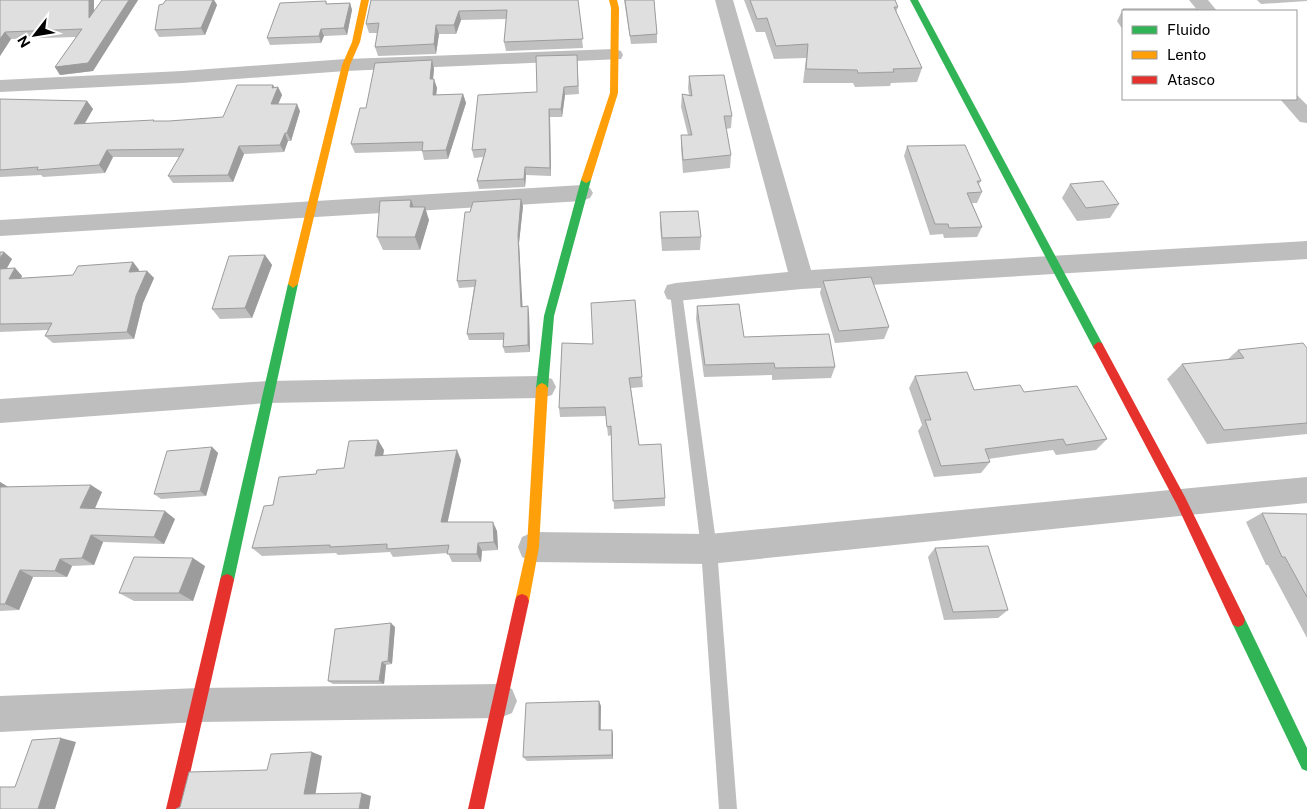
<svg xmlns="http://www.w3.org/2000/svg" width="1307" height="809" viewBox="0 0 1307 809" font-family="'Public Sans',sans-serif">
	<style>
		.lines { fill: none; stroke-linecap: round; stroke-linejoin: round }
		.lane { fill: #bebebe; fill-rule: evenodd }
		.street { fill: #bebebe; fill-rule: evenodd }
		.fast { fill: #30b455; fill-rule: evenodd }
		.slow { fill: #ff9f0a; fill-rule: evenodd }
		.jam { fill: #e5322d; fill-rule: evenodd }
		.wall { fill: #c0c0c0 }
		.shaded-wall { fill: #9c9c9c }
		.building { fill: #dfdfdf; stroke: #9c9c9c }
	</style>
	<rect width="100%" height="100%" fill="#fff"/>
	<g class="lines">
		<!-- lane -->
		<polygon class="lane" points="676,287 680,289 682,292 717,549 737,809 719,809 701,549 670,292 672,289"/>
		<!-- street -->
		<g class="street">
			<polygon points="715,0 733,0 811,270 1307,241 1307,259 802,289 676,301 667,299 664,292 667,285 676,283 788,272"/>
			<polygon points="1189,0 1208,0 1217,11 1198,11"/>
			<polygon points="614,49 621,51 623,55 621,59 346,71 182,83 0,92 0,80 182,71 346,59"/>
			<polygon points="1296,94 1307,105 1307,123 1300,122 1280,99 1296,99"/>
			<polygon points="582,185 590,188 593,193 590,198 582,201 0,236 0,220"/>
			<polygon points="542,376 552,379 556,387 552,395 542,398 268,403 0,423 0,399 268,381"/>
			<polygon points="1307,477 1307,503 709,564 533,562 522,557 518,547 522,537 533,532 709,534"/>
			<polygon points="500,684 512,689 517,701 512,713 500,718 199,722 0,732 0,696 199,688"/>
		</g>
		<!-- fast -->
		<g class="fast">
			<polygon points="910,0 918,0 1102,343 1103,346 1102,349 1094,349"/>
			<polygon points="586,177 591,180 554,316 548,388 546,391 538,391 536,388 544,316 581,180"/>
			<polygon points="293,280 298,284 234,580 232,584 227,586 222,584 220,580 288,284"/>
			<polygon points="1238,613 1243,615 1307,748 1307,771 1302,769 1233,625 1231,620 1233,615"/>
		</g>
		<!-- slow -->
		<g class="slow">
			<polygon points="361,0 369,0 360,42 350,65 298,284 293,288 288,284 342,65 352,42"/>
			<polygon points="609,0 617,0 619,8 618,93 591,180 586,183 581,180 610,93 611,8"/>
			<polygon points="542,383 546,385 548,388 539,547 529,601 527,606 522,608 517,606 515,601 527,547 536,388 538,385"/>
		</g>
		<!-- jam -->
		<g class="jam">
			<polygon points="1098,342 1102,343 1185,497 1243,615 1245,620 1243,625 1238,627 1233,625 1177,505 1093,346"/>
			<polygon points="227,574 232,576 234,580 182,809 166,809 220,580 222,576"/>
			<polygon points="522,594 527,596 529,601 484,809 468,809 515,601 517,596"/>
		</g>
	</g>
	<!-- wall -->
	<g class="wall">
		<polygon points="0,0 94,0 94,12 102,0 138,0 93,71 60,75 55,67 76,37 11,39 0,56"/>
		<polygon points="166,0 214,0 217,5 205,35 159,37 155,30 163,4"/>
		<polygon points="371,0 578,0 583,48 506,51 504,42 506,19 461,20 456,34 439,34 436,54 378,56 375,47 377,33 369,33 366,24"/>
		<polygon points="624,0 654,0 657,34 657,43 631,44"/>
		<polygon points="744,0 895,0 898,7 896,12 922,68 917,82 891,83 890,86 855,87 853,83 803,83 806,58 774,59 765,32 756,32"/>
		<polygon points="1257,0 1307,0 1307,1 1261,4"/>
		<polygon points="326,1 327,4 350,3 352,10 347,35 324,36 321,43 270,45 267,38"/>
		<polygon points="1123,9 1198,11 1123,11 1123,30 1117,21"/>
		<polygon points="577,55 579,94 565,95 562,117 550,117 551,176 526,175 525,187 479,189 477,181 483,157 474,158 472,150 537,92"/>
		<polygon points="432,60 434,69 433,79 437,88 436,95 463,94 466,103 448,159 424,160 422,151 355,153 351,144 366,108"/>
		<polygon points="689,76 732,116 731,128 726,129 731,155 730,168 683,173 681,148 681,135 688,135 681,107 682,94 689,95 688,88"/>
		<polygon points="273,85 275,88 278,87 282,95 278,104 300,111 291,141 288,141 284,152 244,154 233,182 173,183 168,176 180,157 113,157 105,173 43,177 41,175 0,177 0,99 87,101 93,109 84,124 169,121 223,117"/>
		<polygon points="907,146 981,181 979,184 982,192 977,203 972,203 982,227 977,237 944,238 943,234 930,235 904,156"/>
		<polygon points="1070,184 1119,204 1110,218 1077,221 1062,198"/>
		<polygon points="411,200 414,207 429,220 420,250 383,250 377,237"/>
		<polygon points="523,206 519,243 522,307 529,313 530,352 505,353 503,347 504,340 469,340 467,334 474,287 459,288 457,281 470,212"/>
		<polygon points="660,212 701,237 700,250 662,251 660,225"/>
		<polygon points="0,252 4,252 12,259 6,269 15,268 22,276 21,278 73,275 133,262 139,270 138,271 147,271 154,278 143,303 134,339 53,343 45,336 48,330 0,332"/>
		<polygon points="265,255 272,265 252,318 220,319 212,309"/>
		<polygon points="823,281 889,327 884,339 835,343 820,293"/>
		<polygon points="697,306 744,337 835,367 831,378 772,380 772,375 704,377 696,319"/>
		<polygon points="562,343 642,377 643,387 631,388 639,445 665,498 665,506 614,509 611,435 608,436 606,416 560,417 559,408"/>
		<polygon points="1307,348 1307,434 1207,444 1167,379 1182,364 1227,360 1238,350"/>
		<polygon points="915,376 974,390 1024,392 1107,439 1096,450 1056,455 1053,450 988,459 990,462 981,473 934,477 918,431 922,425 909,388"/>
		<polygon points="212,447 218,453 206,496 161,499 154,494"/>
		<polygon points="384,450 383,456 461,460 447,522 497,531 498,550 482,551 481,562 452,562 448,553 393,557 390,552 338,555 336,553 262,556 252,548 273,505 316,474 344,468"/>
		<polygon points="0,482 8,487 102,492 95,508 175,519 164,544 103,542 94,565 72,566 67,577 33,577 19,610 0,611"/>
		<polygon points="1262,513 1307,514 1307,638 1268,565 1266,565 1246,522"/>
		<polygon points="935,548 1008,610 998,618 944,620 928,557"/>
		<polygon points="205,566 193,601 134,601 119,593"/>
		<polygon points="395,627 392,664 386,665 384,684 333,684 328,681"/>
		<polygon points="601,706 601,730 612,730 613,735 613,759 527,761 523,757"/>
	</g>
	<!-- shaded-wall -->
	<g class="shaded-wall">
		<polygon points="89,0 94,0 94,26 89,18"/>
		<polygon points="129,0 138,0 93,71 60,75 55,67"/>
		<polygon points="213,0 214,0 217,5 205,35 201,28"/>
		<polygon points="350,3 352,10 347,35 344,28"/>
		<polygon points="459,11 461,20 456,34 454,25"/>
		<polygon points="436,25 439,34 436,54 434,44"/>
		<polygon points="321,29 324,36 321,43 319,36"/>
		<polygon points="5,32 11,39 0,56 0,39"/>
		<polygon points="432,60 434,69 432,88 430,79"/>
		<polygon points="434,79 437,88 435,104 433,95"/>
		<polygon points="273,85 276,91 278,87 282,95 275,112 271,104 272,88"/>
		<polygon points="564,87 565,95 562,117 561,109"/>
		<polygon points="463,94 466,103 448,159 446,150"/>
		<polygon points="87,101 93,109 80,132 74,124"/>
		<polygon points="297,104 300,111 291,141 287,133"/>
		<polygon points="549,109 550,117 551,176 550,168"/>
		<polygon points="285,133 288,141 284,152 280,145"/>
		<polygon points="239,146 244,154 233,182 228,175"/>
		<polygon points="107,150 113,157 105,173 99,165"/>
		<polygon points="525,167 526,175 525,187 524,179"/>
		<polygon points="521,199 523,206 519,243 523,314 521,307 518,235"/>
		<polygon points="411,200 416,213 410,207"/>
		<polygon points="425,207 429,220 420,250 415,237"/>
		<polygon points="4,252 12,259 2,277 0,275 0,258"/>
		<polygon points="265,255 272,265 252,318 245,308"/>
		<polygon points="133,262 139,270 136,279 129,272"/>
		<polygon points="15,268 22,276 17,286 9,279"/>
		<polygon points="147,271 154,278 143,303 134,339 127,332 136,296"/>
		<polygon points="528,306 529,313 530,352 528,345"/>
		<polygon points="378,440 384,450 381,466 375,456"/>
		<polygon points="212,447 218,453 206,496 200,491"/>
		<polygon points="457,450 461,460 446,530 441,522"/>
		<polygon points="0,482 10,488 0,491"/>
		<polygon points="91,485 102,492 92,515 80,508"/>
		<polygon points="165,511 175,519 164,544 154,537"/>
		<polygon points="493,522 497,531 498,550 494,542"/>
		<polygon points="91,535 103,542 94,565 82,558"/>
		<polygon points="478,543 482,551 481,562 477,554"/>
		<polygon points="193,558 205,566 193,601 179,593"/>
		<polygon points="60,559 72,566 67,577 55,571"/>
		<polygon points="20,570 33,577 19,610 5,604"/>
		<polygon points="391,623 395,627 392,664 388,661"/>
		<polygon points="382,662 386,665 384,684 379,681"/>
		<polygon points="599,701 601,706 600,735 599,730"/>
		<polygon points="612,730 613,735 613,759 612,755"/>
		<polygon points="61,738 76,742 55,809 38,809"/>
		<polygon points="312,752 322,756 315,797 304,794"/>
		<polygon points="362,793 371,796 369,809 359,809"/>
	</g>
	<!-- building -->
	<g class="building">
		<polygon points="0,0 89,0 89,18 102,0 129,0 88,63 55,67 82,29 5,32 0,39"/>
		<polygon points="166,0 213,0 201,28 155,30 159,5 163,4"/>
		<polygon points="371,0 578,0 583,39 504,42 507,10 459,11 454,25 436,25 434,44 375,47 379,23 366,24"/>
		<polygon points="625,0 654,0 657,34 630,36"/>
		<polygon points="750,0 895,0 898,7 894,7 922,68 893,69 894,72 858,73 857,70 806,69 808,44 776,46 767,18 757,19"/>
		<polygon points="326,1 326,4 350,3 344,28 321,29 319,36 267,38 280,3"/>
		<polygon points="1123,9 1196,9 1198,11 1125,11"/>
		<polygon points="577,55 578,86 564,87 561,109 549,109 550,168 525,167 524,179 477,181 486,149 472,150 478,95 537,92 536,56"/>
		<polygon points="432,60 430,79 434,79 433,95 463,94 446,150 422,151 423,142 351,144 360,108 366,108 375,63"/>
		<polygon points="724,75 732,116 724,116 731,155 683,160 681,135 692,135 682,94 692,96 689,76"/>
		<polygon points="237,85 273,85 272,88 278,87 271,104 297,104 287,133 285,133 280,145 239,146 228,175 168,176 184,149 107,150 99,165 37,170 38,167 0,170 0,99 87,101 74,124 154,120 153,121 169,121 223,117"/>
		<polygon points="965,145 981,181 977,181 982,192 967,193 982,227 949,228 948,224 935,224 907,146"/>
		<polygon points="1103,181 1119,204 1086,208 1070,184"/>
		<polygon points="521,199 518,235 521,307 528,306 528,345 503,347 504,333 467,334 476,280 457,281 465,212 470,212 473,202"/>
		<polygon points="411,200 410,207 425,207 415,237 377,237 380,201"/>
		<polygon points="698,211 701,237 662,238 660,212"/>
		<polygon points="0,252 4,252 0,258"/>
		<polygon points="265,255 245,308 212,309 229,256"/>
		<polygon points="133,262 129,272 147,271 136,296 127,332 45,336 52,323 0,324 0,269 15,268 9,279 73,275 78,266"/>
		<polygon points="871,277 889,327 839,331 823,281"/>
		<polygon points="635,300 642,377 629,378 639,445 661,444 665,498 613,501 611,426 607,427 605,407 559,408 562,343 593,344 591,303"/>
		<polygon points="739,304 744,337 829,334 835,367 775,368 774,363 705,365 697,306"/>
		<polygon points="1303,343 1307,348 1307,423 1224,430 1182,364 1244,358 1238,350"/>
		<polygon points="967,372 974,390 1020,385 1024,392 1077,386 1107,439 1066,445 1063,439 985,449 990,462 941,466 925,420 931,420 915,376"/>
		<polygon points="378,440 375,456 457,450 441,522 493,522 494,542 478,543 477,554 447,554 449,545 387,549 387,544 330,547 330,545 252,548 264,506 273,505 279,477 316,474 317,470 344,468 349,441"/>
		<polygon points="212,447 200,491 154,494 167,451"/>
		<polygon points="91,485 80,508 165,511 154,537 91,535 82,558 60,559 55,571 20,570 5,604 0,604 0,487"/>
		<polygon points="1262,513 1307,514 1307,597 1285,557 1282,557"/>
		<polygon points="988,546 1008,610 953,612 935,548"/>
		<polygon points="134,557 193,558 179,593 119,593"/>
		<polygon points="391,623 388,661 382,662 379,681 328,681 335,629"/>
		<polygon points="599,701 599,730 612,730 612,755 523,757 526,703"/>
		<polygon points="61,738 38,809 0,809 0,787 15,787 32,740"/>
		<polygon points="312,752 304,794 362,793 359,809 176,809 180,807 189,772 267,770 271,754"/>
	</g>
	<!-- legend -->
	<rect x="1122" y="10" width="175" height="90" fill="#ffffff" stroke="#999999"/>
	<rect x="1132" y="26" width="25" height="8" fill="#30b455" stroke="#999999"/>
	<text x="1167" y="35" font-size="15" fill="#000000">Fluido</text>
	<rect x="1132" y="51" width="25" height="8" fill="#ff9f0a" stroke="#999999"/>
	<text x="1167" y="60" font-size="15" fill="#000000">Lento</text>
	<rect x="1132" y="76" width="25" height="8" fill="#e5322d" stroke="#999999"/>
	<text x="1167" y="85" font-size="15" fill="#000000">Atasco</text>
	<!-- north arrow -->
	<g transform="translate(35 35) rotate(239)" stroke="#ffffff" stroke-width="4" paint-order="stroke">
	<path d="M0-4L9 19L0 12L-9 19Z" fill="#000000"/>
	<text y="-8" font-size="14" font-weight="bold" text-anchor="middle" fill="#000000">N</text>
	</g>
</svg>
